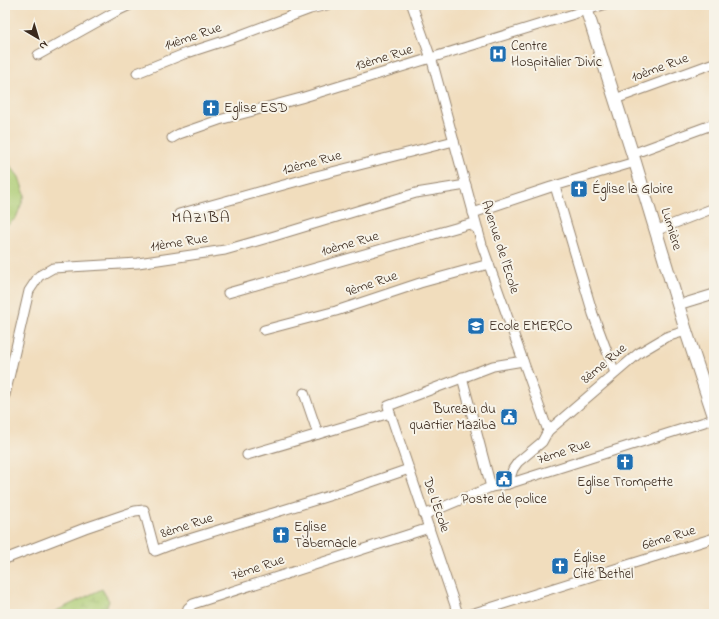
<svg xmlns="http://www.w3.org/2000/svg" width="719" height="619" viewBox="0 0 719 619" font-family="'Indie Flower',sans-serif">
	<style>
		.grass { fill: #adcc74; stroke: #747b49 }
		.wetland { fill: url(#wetland-marsh); stroke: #747b49 }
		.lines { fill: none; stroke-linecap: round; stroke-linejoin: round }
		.minor-casing { stroke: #96846e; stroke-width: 11 }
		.tertiary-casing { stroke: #96846e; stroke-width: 14 }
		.minor { stroke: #fff; stroke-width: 9 }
		.tertiary { stroke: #fff; stroke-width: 12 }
		.labels { text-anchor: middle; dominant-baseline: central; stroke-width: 4; stroke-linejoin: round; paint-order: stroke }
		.street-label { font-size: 14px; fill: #3b2a1e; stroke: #f7f3e8 }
		.poi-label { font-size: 14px; fill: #3b2a1e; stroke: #f7f3e8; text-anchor: start }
		.quarter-label { font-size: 16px; letter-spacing: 1px; fill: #3b2a1e; stroke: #f7f3e8 }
	</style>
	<defs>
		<pattern id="wetland-marsh" width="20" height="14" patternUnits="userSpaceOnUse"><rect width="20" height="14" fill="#adcc74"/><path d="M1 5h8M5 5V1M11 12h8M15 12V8" fill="none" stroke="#96af64"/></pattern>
	</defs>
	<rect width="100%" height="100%" fill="#f7f3e8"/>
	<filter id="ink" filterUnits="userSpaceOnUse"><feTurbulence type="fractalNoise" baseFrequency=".025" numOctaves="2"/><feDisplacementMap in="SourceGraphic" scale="8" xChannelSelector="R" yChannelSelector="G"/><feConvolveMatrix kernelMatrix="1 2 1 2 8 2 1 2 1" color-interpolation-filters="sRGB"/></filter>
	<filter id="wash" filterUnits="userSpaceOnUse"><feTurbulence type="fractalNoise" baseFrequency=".012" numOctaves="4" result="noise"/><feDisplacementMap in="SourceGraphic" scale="16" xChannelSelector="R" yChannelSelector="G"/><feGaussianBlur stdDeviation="0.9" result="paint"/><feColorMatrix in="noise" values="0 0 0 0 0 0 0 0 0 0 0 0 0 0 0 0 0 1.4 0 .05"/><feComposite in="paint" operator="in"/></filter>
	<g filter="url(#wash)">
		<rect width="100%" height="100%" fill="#f1ddbd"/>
		<!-- grass -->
		<polygon class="grass" points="5,159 19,177 25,195 16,218 5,227"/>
		<!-- wetland -->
		<polygon class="wetland" points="102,589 109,601 104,614 50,614"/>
	</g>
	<g filter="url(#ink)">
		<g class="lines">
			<defs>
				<g id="minor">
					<polyline points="412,5 433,64 482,245 548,431"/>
					<polyline points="38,55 115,12 130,5"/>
					<polyline points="137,73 184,54 230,39 310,9 327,5"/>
					<polyline points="615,99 714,63"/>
					<polyline points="172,138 179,134 219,120 301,98 603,5"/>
					<polyline points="632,154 714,124"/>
					<polyline points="555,186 593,314 615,373"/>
					<polyline points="473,213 551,187 635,162"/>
					<polyline points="179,214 316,176 454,141"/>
					<polyline points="655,231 714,208"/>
					<polyline points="228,293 466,225 470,224 478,230"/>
					<polyline points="678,305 714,294"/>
					<polyline points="264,330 336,311 420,283 489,264"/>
					<polyline points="462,377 491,487"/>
					<polyline points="304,393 318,434"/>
					<polyline points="5,395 29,291 39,276 53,268 138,263 225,250 271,237 416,193 466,185"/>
					<polyline points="247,455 390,413"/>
					<polyline points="508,484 513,469 518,462 542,442 548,431 639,353 666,337 686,331"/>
					<polyline points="424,515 491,487 508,484 714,419"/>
					<polyline points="5,559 85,528 135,511 144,510 155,551 173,544 348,490 409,469"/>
					<polyline points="186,614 188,608 193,604 429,528"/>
					<polyline points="458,614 390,413 388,406 493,366 523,361"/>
					<polyline points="471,614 714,538"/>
				</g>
				<polyline id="tertiary" points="585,5 635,162 686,331 714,416"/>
			</defs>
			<!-- minor casing -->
			<use href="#minor" class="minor-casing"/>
			<!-- tertiary casing -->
			<use href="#tertiary" class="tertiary-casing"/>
			<!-- minor -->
			<use href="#minor" class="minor"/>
			<!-- tertiary -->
			<use href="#tertiary" class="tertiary"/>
		</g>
	</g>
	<!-- icons -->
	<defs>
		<symbol id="hospital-square" viewBox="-11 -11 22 22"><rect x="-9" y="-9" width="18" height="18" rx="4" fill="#1f6fb2" stroke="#f7f3e8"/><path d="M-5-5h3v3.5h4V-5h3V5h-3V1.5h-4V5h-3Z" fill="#fff"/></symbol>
		<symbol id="church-square" viewBox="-11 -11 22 22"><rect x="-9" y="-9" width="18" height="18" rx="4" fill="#1f6fb2" stroke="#f7f3e8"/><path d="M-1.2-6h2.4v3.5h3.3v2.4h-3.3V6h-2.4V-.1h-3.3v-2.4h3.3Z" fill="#fff"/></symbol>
		<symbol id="school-square" viewBox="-11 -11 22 22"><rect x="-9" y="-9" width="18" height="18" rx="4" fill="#1f6fb2" stroke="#f7f3e8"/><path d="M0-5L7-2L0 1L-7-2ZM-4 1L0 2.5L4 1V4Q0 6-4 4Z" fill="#fff"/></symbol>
		<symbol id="civic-square" viewBox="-11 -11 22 22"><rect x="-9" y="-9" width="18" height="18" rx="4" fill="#1f6fb2" stroke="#f7f3e8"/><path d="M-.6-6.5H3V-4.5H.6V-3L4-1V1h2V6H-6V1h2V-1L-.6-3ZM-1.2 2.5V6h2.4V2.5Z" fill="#fff"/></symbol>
	</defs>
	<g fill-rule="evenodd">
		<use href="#hospital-square" x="488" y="44" width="20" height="20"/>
		<use href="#church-square" x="201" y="98" width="20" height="20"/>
		<use href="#church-square" x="569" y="179" width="20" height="20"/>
		<use href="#school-square" x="466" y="316" width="20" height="20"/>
		<use href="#civic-square" x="499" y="407" width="20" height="20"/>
		<use href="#church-square" x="615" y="452" width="20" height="20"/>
		<use href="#civic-square" x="494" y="469" width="20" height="20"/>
		<use href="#church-square" x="271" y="525" width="20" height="20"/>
		<use href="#church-square" x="550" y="556" width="20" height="20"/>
	</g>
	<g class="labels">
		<!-- street labels -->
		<g class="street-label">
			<text transform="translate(193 37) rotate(-19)">14ème Rue</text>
			<text transform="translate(384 58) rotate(-17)">13ème Rue</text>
			<text transform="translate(660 68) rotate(-20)">10ème Rue</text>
			<text transform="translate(312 163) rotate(-15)">12ème Rue</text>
			<text transform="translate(671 229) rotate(73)">Lumière</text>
			<text transform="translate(179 243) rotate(-9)">11ème Rue</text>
			<text transform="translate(350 244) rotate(-16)">10ème Rue</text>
			<text transform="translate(500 247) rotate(72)">Avenue de l'Ecole</text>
			<text transform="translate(372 284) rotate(-19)">9ème Rue</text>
			<text transform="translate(604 364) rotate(-40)">8ème Rue</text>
			<text transform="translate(564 452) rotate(-18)">7ème Rue</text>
			<text transform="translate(436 505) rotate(71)">De L'Ecole</text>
			<text transform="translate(187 526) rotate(-18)">8ème Rue</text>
			<text transform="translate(669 538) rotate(-17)">6ème Rue</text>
			<text transform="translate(258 568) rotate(-18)">7ème Rue</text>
		</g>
		<!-- poi labels -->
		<g class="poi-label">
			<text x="511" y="46">Centre<tspan x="511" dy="16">Hospitalier Divic</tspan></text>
			<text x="224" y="108">Eglise ESD</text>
			<text x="592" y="189">Église la Gloire</text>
			<text x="489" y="326">Ecole EMERCO</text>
			<text x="496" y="409" text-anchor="end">Bureau du<tspan x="496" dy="16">quartier Maziba</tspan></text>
			<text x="625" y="482" text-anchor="middle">Eglise Trompette</text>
			<text x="504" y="499" text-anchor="middle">Poste de police</text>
			<text x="294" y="527">Eglise<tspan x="294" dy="16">Tabernacle</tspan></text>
			<text x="573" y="558">Église<tspan x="573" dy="16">Cité Bethel</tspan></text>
		</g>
		<!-- quarter labels -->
		<g class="quarter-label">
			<text x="201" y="218">MAZIBA</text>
		</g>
	</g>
	<!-- margin -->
	<rect width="719" height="619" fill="none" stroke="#f7f3e8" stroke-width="20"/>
	<!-- north arrow -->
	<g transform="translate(38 38) rotate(142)" stroke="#f7f3e8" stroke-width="3" paint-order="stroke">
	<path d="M0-3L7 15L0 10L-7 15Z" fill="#3b2a1e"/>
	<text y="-6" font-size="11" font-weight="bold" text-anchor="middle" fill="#3b2a1e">N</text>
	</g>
</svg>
